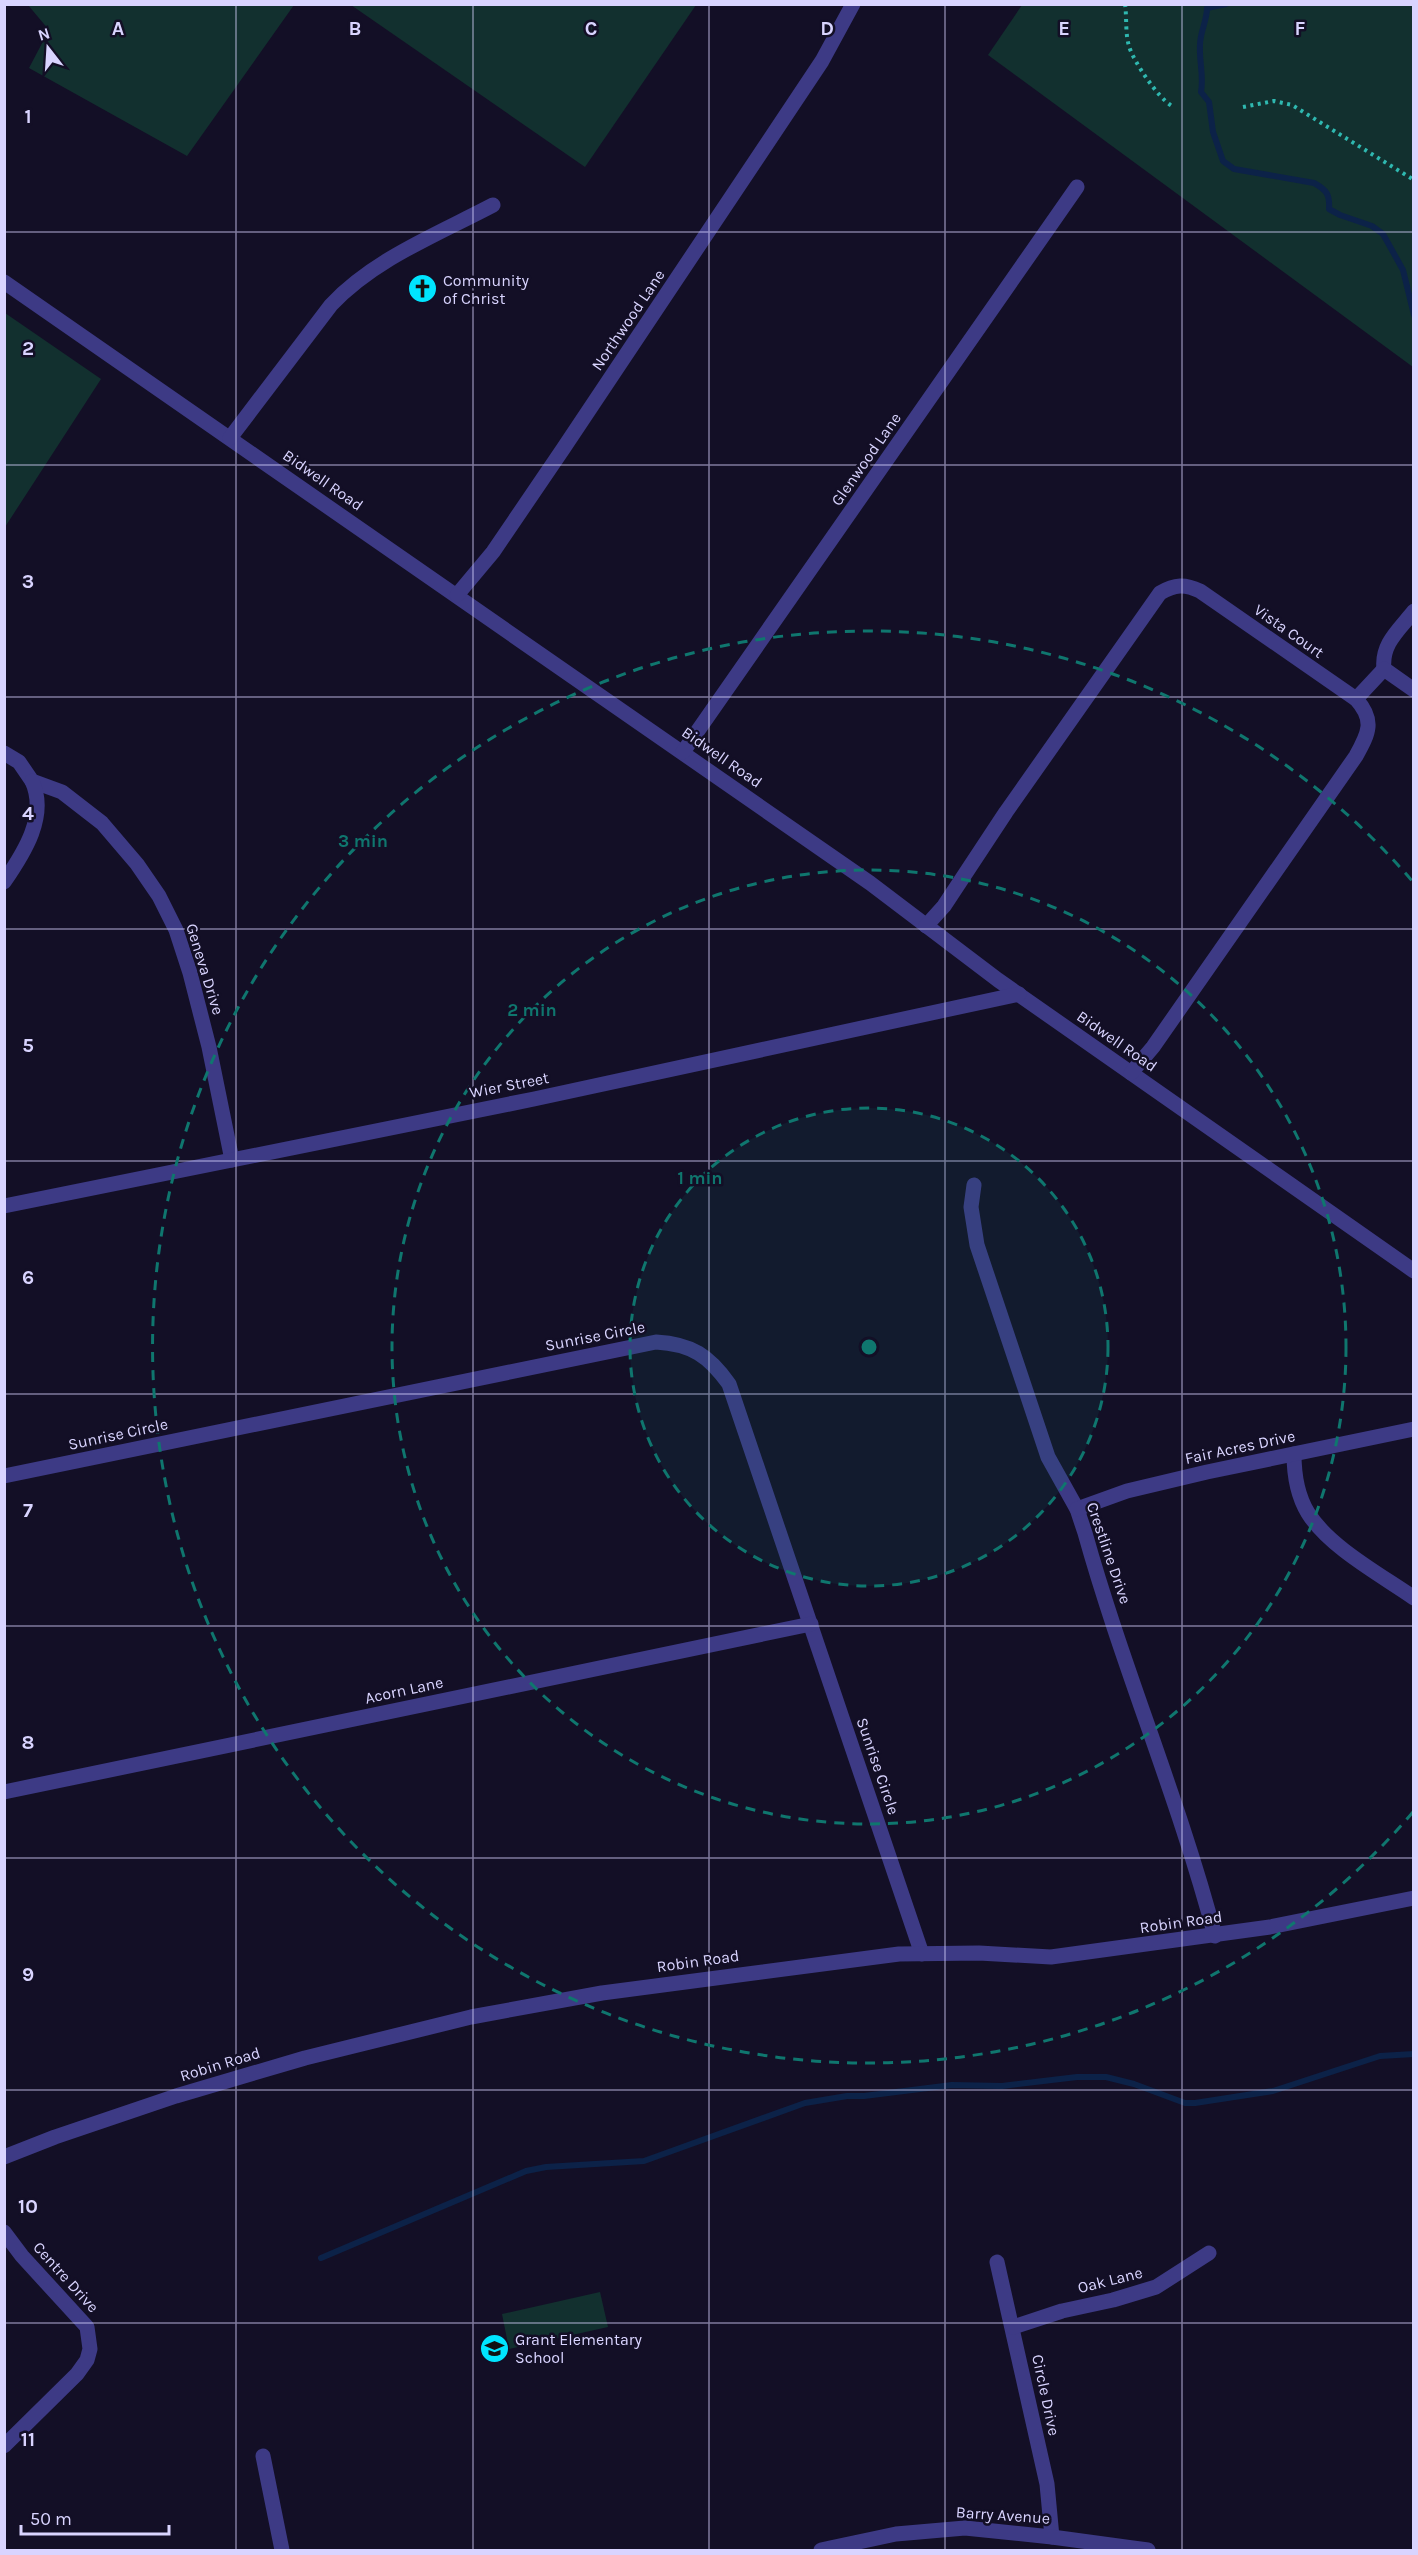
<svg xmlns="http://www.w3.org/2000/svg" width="1418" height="2555" viewBox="0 0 1418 2555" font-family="Karla,sans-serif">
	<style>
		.green { fill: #12302f }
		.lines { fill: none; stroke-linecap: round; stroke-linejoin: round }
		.stream { stroke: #0c2248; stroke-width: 6 }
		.path { stroke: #2fb8b0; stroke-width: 4; stroke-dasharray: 3 4.5; stroke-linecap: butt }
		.minor { stroke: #3d3a85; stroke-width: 15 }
		.grid { fill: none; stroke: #d9d4ff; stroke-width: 1.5; stroke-opacity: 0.55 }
		.ring { fill: none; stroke: #0f766e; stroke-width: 3; stroke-dasharray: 10 8 }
		.labels { text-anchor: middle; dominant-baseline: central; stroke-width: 5; stroke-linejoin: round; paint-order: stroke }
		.poi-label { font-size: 16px; fill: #d9d4ff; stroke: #130f26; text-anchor: start }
		.street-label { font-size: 16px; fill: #d9d4ff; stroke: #130f26 }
		.grid-label { font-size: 20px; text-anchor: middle; font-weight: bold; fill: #d9d4ff; stroke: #130f26; stroke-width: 5; stroke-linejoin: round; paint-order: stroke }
		.centre { fill: #0f766e; stroke: #130f26; stroke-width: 3 }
		.ring-label { font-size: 18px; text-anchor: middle; font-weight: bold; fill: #0f766e; stroke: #130f26; stroke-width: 5; stroke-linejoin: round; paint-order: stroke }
	</style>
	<rect width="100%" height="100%" fill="#130f26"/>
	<!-- green -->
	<g class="green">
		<polygon points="28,5 294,5 187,156 29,68 49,30"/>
		<polygon points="351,5 696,5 585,167"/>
		<polygon points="1022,5 1413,5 1413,367 988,55"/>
		<polygon points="5,313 101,379 5,527"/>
		<polygon points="600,2292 608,2327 509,2349 502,2314"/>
	</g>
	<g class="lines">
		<!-- stream -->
		<g class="stream">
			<path d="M1226 4 1207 8C1207 21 1200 32 1200 45 1199 61 1204 76 1201 92L1209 102 1213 132 1223 161 1234 169 1314 183C1327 190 1330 195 1329 209L1340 215 1372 226 1383 234 1403 270 1414 315"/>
			<polyline points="321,2258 526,2171 546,2167 644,2161 805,2103 847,2096 864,2096 952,2085 1002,2086 1077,2077 1106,2077 1134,2084 1185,2103 1195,2103 1273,2091 1380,2056 1414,2054"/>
		</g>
		<!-- path -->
		<g class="path">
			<path d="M1125 4C1127 18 1125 33 1129 46 1133 61 1159 99 1172 106"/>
			<polyline points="1243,107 1274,101 1292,105 1414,180"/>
		</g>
		<!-- minor -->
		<g class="minor">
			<polyline points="4,282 870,883 998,980 1414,1271"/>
			<path d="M230 438 331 305C374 259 438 234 493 205"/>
			<polyline points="457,595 493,552 563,449 822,61 853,4"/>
			<path d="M1414 611C1399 630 1381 644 1384 669L1414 690"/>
			<polyline points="1356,699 1384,669"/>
			<polyline points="683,752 1077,187"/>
			<polyline points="4,753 19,762 32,781 62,792 102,823 137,864 159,896 176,930 190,973 209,1047 232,1160"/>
			<path d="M4 882C24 853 48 816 32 781"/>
			<path d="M926 926 944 906 1006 812 1160 593C1175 584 1185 584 1200 591L1356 699C1375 720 1369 733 1356 756L1153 1047 1131 1073"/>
			<path d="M974 1185 971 1207 977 1245 1048 1457 1077 1509 1085 1533C1123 1669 1179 1799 1215 1936"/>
			<polyline points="4,1206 534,1099 1019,994"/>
			<path d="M1294 1454C1294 1474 1297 1495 1308 1513 1329 1547 1381 1575 1414 1598"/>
			<path d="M4 1476 656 1342C692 1344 709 1356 729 1384L922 1954"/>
			<polyline points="1077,1509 1127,1491 1207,1472 1414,1429"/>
			<polyline points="4,1792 811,1624"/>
			<polyline points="4,2157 55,2137 176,2096 305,2058 471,2017 602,1993 899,1954 979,1953 1051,1957 1270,1927 1414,1898"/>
			<polyline points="4,2232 22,2256 87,2327 90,2349 87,2360 77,2374 4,2446"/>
			<polyline points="997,2262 1047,2484 1052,2537"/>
			<polyline points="1013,2327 1062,2311 1113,2300 1156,2287 1209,2253"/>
			<polyline points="263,2456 282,2550"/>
			<polyline points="821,2550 896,2534 965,2528 1052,2537 1148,2550"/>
		</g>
	</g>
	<!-- grid -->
	<path class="grid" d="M236 4V2550M473 4V2550M709 4V2550M945 4V2550M1182 4V2550M4 232H1414M4 465H1414M4 697H1414M4 929H1414M4 1161H1414M4 1394H1414M4 1626H1414M4 1858H1414M4 2090H1414M4 2323H1414"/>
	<!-- distance rings -->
	<circle cx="869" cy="1347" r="239" fill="#0f766e" fill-opacity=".12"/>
	<g class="ring">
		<circle cx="869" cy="1347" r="239"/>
		<circle cx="869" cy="1347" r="477"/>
		<path d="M1413 1812A716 716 0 1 1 1413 882"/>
	</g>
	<!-- icons -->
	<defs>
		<symbol id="church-disc" viewBox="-11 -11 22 22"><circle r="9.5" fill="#00e5ff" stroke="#130f26"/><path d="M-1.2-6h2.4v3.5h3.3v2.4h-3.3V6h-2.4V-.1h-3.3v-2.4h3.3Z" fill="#111"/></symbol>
		<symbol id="school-disc" viewBox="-11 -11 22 22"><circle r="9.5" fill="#00e5ff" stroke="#130f26"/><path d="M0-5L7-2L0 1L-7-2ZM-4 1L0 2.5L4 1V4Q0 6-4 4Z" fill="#111"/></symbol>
	</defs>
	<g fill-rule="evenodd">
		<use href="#church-disc" x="406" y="272" width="33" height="33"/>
		<use href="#school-disc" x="478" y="2332" width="33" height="33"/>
	</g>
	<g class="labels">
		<!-- poi labels -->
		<g class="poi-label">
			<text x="443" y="280">Community<tspan x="443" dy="18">of Christ</tspan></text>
			<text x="515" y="2339">Grant Elementary<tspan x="515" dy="18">School</tspan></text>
		</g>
		<!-- street labels -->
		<g class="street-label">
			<text transform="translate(628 320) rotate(-56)">Northwood Lane</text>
			<text transform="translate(866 459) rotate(-55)">Glenwood Lane</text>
			<text transform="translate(323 480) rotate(35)">Bidwell Road</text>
			<text transform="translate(1289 631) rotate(35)">Vista Court</text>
			<text transform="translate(722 757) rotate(35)">Bidwell Road</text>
			<text transform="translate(205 969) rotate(73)">Geneva Drive</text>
			<text transform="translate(1117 1041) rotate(35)">Bidwell Road</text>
			<text transform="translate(509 1085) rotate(-11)">Wier Street</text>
			<text transform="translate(595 1336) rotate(-11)">Sunrise Circle</text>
			<text transform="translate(118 1434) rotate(-12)">Sunrise Circle</text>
			<text transform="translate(1240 1447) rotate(-12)">Fair Acres Drive</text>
			<text transform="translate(1109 1553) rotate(71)">Crestline Drive</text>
			<text transform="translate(404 1690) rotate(-12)">Acorn Lane</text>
			<text transform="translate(878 1766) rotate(71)">Sunrise Circle</text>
			<text transform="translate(1181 1922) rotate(-8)">Robin Road</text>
			<text transform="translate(698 1961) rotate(-8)">Robin Road</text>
			<text transform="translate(220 2064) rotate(-17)">Robin Road</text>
			<text transform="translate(66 2277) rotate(48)">Centre Drive</text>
			<text transform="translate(1110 2280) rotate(-14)">Oak Lane</text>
			<text transform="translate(1046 2395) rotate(78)">Circle Drive</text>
			<text transform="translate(1003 2515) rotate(4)">Barry Avenue</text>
		</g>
	</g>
	<g class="grid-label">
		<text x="118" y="35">A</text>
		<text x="355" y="35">B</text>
		<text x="591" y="35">C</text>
		<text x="827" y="35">D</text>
		<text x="1064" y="35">E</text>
		<text x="1300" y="35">F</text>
		<text x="28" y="123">1</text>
		<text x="28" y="355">2</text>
		<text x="28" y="588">3</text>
		<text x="28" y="820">4</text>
		<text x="28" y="1052">5</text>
		<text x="28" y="1284">6</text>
		<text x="28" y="1517">7</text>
		<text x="28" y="1749">8</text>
		<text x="28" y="1981">9</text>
		<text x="28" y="2213">10</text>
		<text x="28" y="2446">11</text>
	</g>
	<circle cx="869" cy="1347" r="9" class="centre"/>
	<g class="ring-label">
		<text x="363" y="847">3 min</text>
		<text x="532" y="1016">2 min</text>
		<text x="700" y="1184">1 min</text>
	</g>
	<!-- border -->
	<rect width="1418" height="2555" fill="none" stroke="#d9d4ff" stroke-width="12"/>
	<!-- north arrow -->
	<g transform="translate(48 48) rotate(343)" stroke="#130f26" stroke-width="4.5" paint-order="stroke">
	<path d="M0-4.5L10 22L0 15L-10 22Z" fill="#d9d4ff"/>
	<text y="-9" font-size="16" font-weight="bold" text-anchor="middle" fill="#d9d4ff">N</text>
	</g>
	<!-- scale -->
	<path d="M21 2525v9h148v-9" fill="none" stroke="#d9d4ff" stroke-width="3"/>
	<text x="30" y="2525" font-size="18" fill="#d9d4ff" stroke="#130f26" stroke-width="4.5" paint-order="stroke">50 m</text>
</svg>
